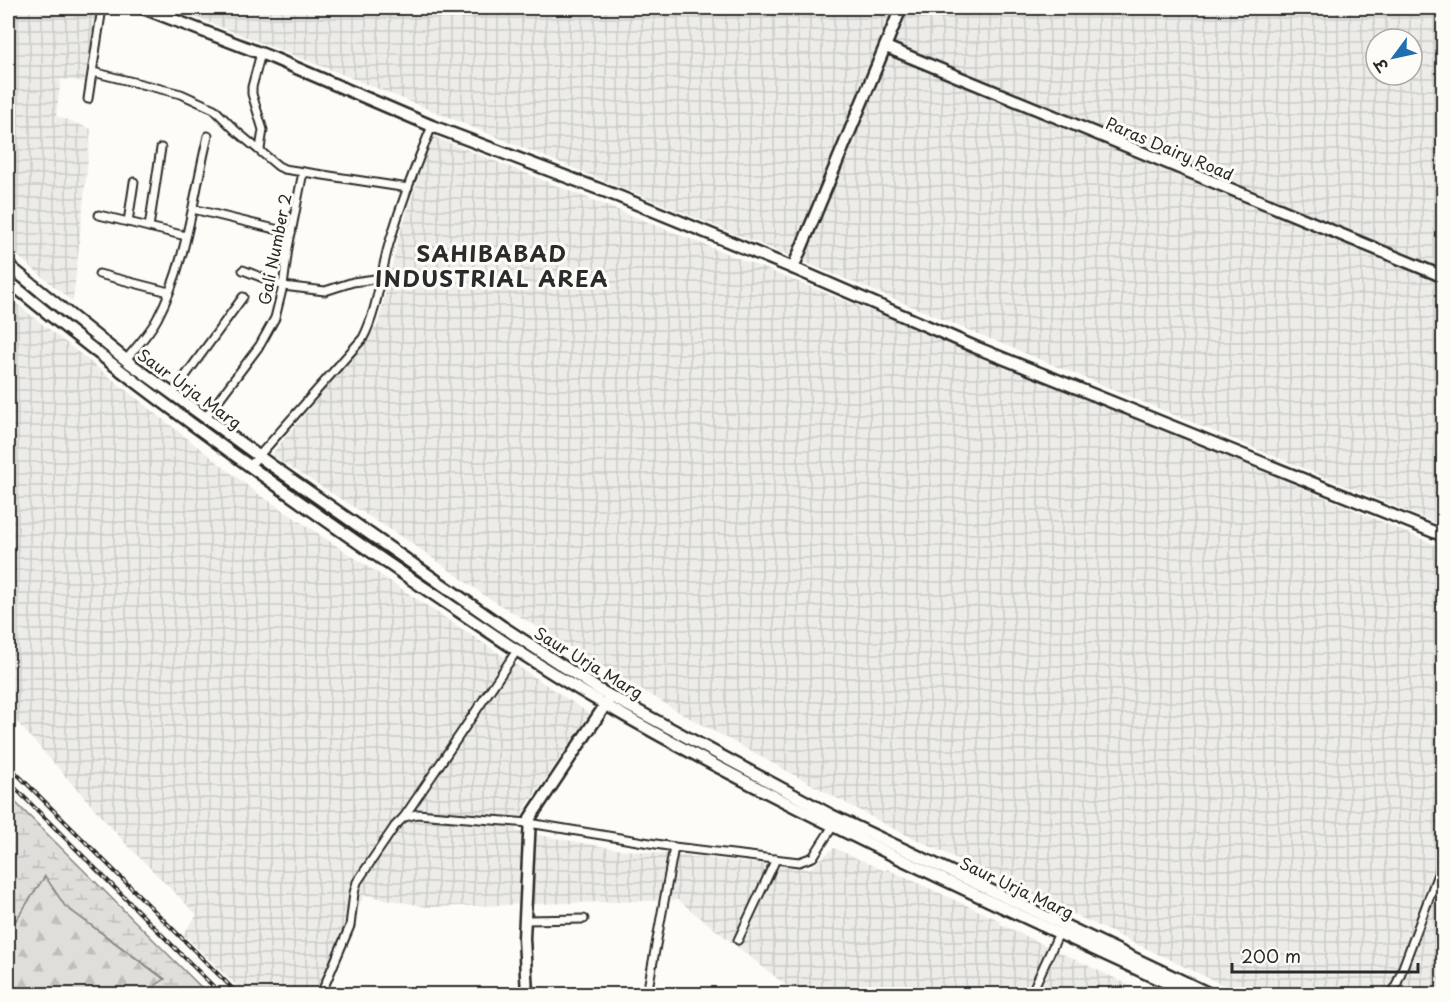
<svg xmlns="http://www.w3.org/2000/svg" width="1451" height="1002" viewBox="0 0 1451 1002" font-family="'Playpen Sans','Playpen Sans Deva',sans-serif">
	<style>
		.industrial { fill: url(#industrial-grid); fill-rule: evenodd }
		.forest { fill: url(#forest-firs); stroke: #858482; stroke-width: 1.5 }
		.wetland { fill: url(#wetland-marsh); stroke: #858482; stroke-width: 1.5 }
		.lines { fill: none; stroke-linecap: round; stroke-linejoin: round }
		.street-casing { stroke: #2b2b2b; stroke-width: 11 }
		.secondary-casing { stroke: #2b2b2b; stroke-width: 15 }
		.street { stroke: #fdfcf7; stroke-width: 7 }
		.secondary { stroke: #fdfcf7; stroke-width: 10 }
		.rail-casing { stroke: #2b2b2b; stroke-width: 4 }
		.rail { stroke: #fdfcf7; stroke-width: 1.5; stroke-dasharray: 4.5; stroke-linecap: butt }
		.labels { text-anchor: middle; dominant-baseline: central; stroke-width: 6; stroke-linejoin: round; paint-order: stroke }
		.street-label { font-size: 16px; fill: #2b2b2b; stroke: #fdfcf7 }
		.district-label { font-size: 22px; font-weight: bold; letter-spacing: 1.5px; fill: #2b2b2b; stroke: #fdfcf7 }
	</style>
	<defs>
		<pattern id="industrial-grid" width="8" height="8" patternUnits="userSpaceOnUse" patternTransform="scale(1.5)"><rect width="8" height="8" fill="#edece8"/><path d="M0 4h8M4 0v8" fill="none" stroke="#cbcbc7"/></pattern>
		<pattern id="forest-firs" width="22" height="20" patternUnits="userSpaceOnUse" patternTransform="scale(1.5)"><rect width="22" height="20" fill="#dfdeda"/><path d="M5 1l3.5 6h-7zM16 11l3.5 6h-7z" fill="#c0bfbb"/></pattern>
		<pattern id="wetland-marsh" width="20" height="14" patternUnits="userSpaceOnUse" patternTransform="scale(1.5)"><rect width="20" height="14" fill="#dfdeda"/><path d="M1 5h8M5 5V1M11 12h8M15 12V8" fill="none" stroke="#c0bfbb"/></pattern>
	</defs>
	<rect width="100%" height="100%" fill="#fdfcf7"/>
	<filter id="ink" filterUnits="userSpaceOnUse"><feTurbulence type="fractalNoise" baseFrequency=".0167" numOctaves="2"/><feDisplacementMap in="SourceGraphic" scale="12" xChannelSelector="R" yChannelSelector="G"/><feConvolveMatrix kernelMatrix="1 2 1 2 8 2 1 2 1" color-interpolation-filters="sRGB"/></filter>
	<g filter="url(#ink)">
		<!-- industrial -->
		<g class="industrial">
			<polygon points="8,8 99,8 86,82 61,79 56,116 91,129 73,302 8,248"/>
			<path d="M172 8H1443V526L809 264 349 77ZM1376 39H1412V75H1376Z"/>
			<polygon points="432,136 1119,410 1443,548 1443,994 1242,994 890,827 684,715 487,597 413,544 271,455 378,325 398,240"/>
			<polygon points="8,297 254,491 590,714 523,811 516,831 616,849 809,869 834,848 885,871 887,869 1001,921 1000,924 1148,994 797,994 678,900 428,907 364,895 319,994 245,994 183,934 197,915 127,845 8,712"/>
		</g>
		<!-- forest -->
		<polygon class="forest" points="45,875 65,906 165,980 146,992 146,994 8,994 8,932"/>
		<!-- wetland -->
		<polygon class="wetland" points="8,795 208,994 146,994 146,992 165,979 65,906 45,876 8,932"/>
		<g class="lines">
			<defs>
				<g id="street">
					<polyline points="93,72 181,94 214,109 236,131 278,166 284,169 408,188"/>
					<polyline points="88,99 102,8"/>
					<polyline points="260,149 263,130 252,94 252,87 261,53"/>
					<polyline points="193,209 291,233"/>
					<polyline points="99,215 186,236"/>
					<polyline points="128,222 134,182"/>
					<polyline points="149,227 161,148"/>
					<polyline points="243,270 283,286 325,291 353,282 382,278"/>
					<polyline points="99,274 169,292"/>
					<path d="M126 360C136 347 149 334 157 319 187 263 193 197 208 136"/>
					<polyline points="172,394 243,297"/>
					<polyline points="205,418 260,345 275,318 283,286 288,248 303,172"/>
					<path d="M249 467 363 338C378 309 380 275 389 244 401 204 416 164 432 126"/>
					<polyline points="404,817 417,814 529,823 674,847 799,862 813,857 833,826"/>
					<polyline points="525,920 584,919"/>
					<polyline points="738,940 776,859"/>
					<polyline points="321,994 350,926 354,893 357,882 395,826 404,817 518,649"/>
					<polyline points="647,994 674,847"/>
					<polyline points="1031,994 1059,933"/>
					<polyline points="1393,994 1444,858"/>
				</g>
				<g id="secondary">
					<polyline points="143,8 273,58 432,126 620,197 793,268 975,347 1444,536"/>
					<polyline points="886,47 1444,277"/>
					<polyline points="8,265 131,364 271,465 503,627 601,691 831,815 1210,994"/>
					<polyline points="793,268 901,8"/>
					<path d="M8 281C135 386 269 482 405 575 471 619 535 665 604 704 793 813 993 903 1191 994"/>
					<polyline points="527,994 524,938 530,818 608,701"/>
				</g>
			</defs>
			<!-- street casing -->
			<use href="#street" class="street-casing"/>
			<!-- secondary casing -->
			<use href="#secondary" class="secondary-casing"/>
			<!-- street -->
			<use href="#street" class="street"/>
			<!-- secondary -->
			<use href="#secondary" class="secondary"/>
			<defs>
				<g id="rail">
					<polyline points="8,765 238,994"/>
					<polyline points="8,781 221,994"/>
				</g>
			</defs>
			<!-- rail casing -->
			<use href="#rail" class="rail-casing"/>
			<!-- rail -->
			<use href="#rail" class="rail"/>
		</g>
	</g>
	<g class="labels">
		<!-- street labels -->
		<g class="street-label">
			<text transform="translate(1170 148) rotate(23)">Paras Dairy Road</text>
			<text transform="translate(274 249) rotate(-79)">Gali Number 2</text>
			<text transform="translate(190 388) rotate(36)">Saur Urja Marg</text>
			<text transform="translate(589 662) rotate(31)">Saur Urja Marg</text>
			<text transform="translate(1017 887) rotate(25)">Saur Urja Marg</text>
		</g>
		<!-- district labels -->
		<g class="district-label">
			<text x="492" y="252">SAHIBABAD<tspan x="492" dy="25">INDUSTRIAL AREA</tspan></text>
		</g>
	</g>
	<!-- margin -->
	<rect width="1451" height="1002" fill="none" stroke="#fdfcf7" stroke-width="30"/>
	<rect x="15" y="15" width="1421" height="972" fill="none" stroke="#2b2b2b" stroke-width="2" filter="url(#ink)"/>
	<!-- north arrow -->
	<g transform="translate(1394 57) rotate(237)"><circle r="28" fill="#fdfcf7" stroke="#a9a8a5" stroke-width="1.5"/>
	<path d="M0-4.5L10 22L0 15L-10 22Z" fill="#1f6fb2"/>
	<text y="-9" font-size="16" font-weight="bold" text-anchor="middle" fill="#2b2b2b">उ</text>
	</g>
	<!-- scale -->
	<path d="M1232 963v9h186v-9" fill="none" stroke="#2b2b2b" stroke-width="3"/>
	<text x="1241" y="963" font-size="18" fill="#2b2b2b" stroke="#fdfcf7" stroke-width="4.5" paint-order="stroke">200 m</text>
</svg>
